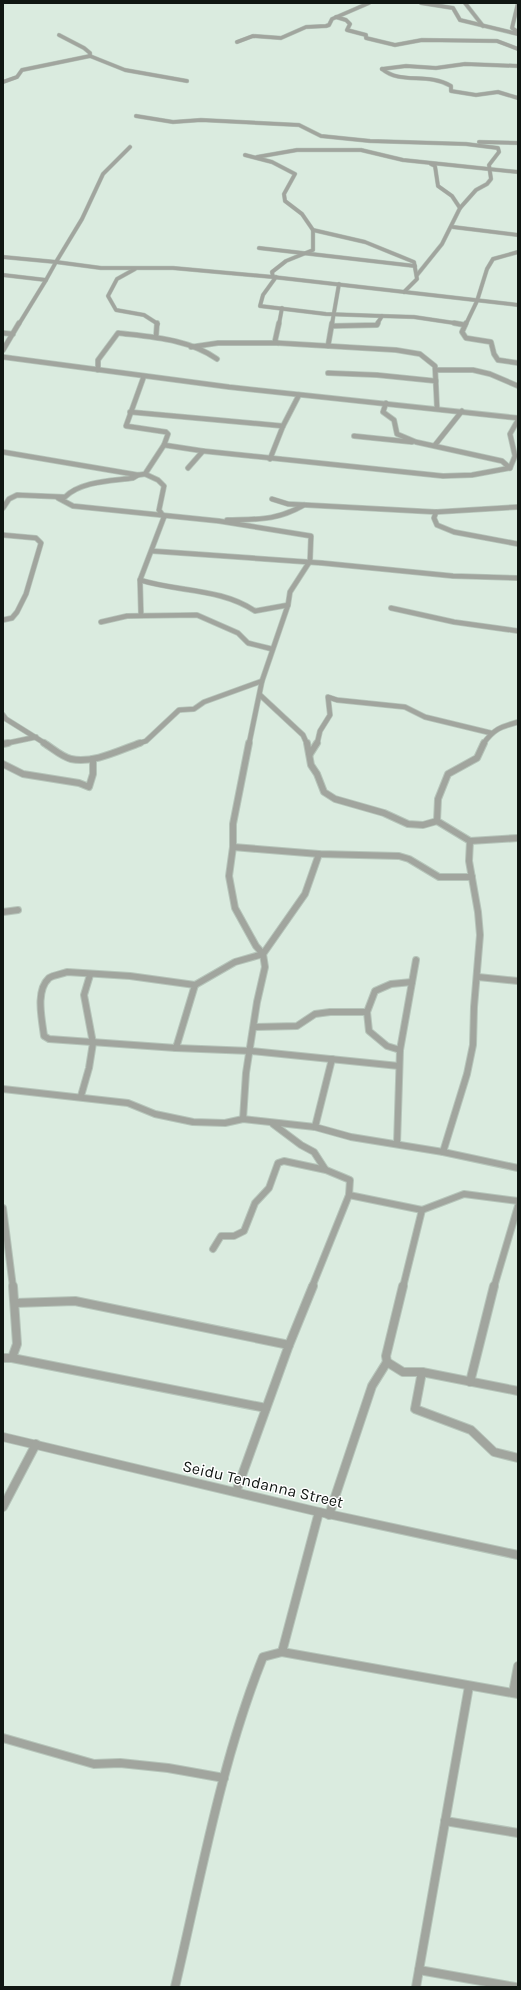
<svg xmlns="http://www.w3.org/2000/svg" width="521" height="1990" viewBox="0 0 521 1990" font-family="Karla,sans-serif">
	<style>
		.lines { fill: none; stroke-linecap: round; stroke-linejoin: round }
		.street-far3-casing { stroke: #b6c5ba; stroke-width: 4.5 }
		.street-far2-casing { stroke: #b6c5ba; stroke-width: 6 }
		.street-far1-casing { stroke: #b6c5ba; stroke-width: 8 }
		.street-casing { stroke: #b6c5ba; stroke-width: 10 }
		.street-far3 { stroke: #a1a59e; stroke-width: 3.5 }
		.street-far2 { stroke: #a1a59e; stroke-width: 4.5 }
		.street-far1 { stroke: #a1a59e; stroke-width: 6 }
		.street { stroke: #a1a59e; stroke-width: 8 }
		.labels { text-anchor: middle; dominant-baseline: central; stroke-width: 3; stroke-linejoin: round; paint-order: stroke }
		.near-street-label { font-size: 16px; fill: #101612; stroke: #fff }
	</style>
	<rect width="100%" height="100%" fill="#daebdf"/>
	<g class="lines">
		<defs>
			<g id="street-far3">
				<polyline points="421,3 453,8 460,20 518,34"/>
				<polyline points="465,3 483,26"/>
				<polyline points="518,3 512,28 518,32"/>
				<polyline points="336,17 346,20 350,24 347,30 366,35 366,38 395,45 422,40 497,41 518,49"/>
				<polyline points="59,35 84,48 90,53 90,56"/>
				<polyline points="237,42 253,36 281,38 306,27 326,26 329,25 332,19 369,3"/>
				<path d="M382 69C401 85 427 72 451 86V91L476 95 498 92 518 98"/>
				<polyline points="382,69 406,66 436,68 465,64 518,66"/>
				<polyline points="3,82 17,77 22,70 90,56 125,70 187,81"/>
				<polyline points="136,116 173,122 201,120 299,125 321,136 370,141 466,144 498,148 499,152 489,165 491,179 487,184 476,190 460,208"/>
				<polyline points="479,142 518,143"/>
				<polyline points="245,155 272,162 295,174 284,194 285,201 302,214 313,230 313,250 286,261 272,272 273,277"/>
				<polyline points="257,157 297,150 361,150 403,160 518,172"/>
				<polyline points="453,227 518,235"/>
				<polyline points="313,230 365,242 414,262 417,279 404,292"/>
				<polyline points="259,248 415,266"/>
				<polyline points="3,257 56,262 82,219 103,174 130,147"/>
				<polyline points="135,269 117,279 108,296 116,310 144,315 158,324"/>
				<polyline points="3,275 46,280 56,262 101,268 173,268 273,277 518,305"/>
				<polyline points="417,275 442,244 460,208 452,196 438,186 435,166 431,164"/>
				<polyline points="276,277 263,295 260,306 326,314 382,316 377,324"/>
				<polyline points="382,316 414,317 461,324"/>
				<polyline points="19,324 46,280"/>
				<polyline points="279,324 282,308"/>
				<polyline points="332,324 339,284"/>
				<polyline points="466,324 477,301 487,269 493,259 518,252"/>
			</g>
			<g id="street-far2">
				<polyline points="454,323 465,325"/>
				<polyline points="466,323 462,332 466,338 491,342 494,354 498,360 518,363"/>
				<polyline points="332,326 377,325 378,323"/>
				<polyline points="3,333 13,334"/>
				<polyline points="156,337 157,323"/>
				<polyline points="278,343 275,341 279,323"/>
				<polyline points="328,346 332,323"/>
				<polyline points="191,347 218,343 278,343 396,350 420,354 435,366 437,408"/>
				<polyline points="3,350 19,323"/>
				<polyline points="3,357 229,387 518,418"/>
				<path d="M98 370V360L118 333C152 337 189 339 217 359"/>
				<polyline points="436,370 473,370 490,374 518,386"/>
				<polyline points="328,373 377,375 436,381"/>
				<polyline points="386,403 383,412 394,420 397,434 416,442 502,461 510,468"/>
				<polyline points="130,412 283,426"/>
				<polyline points="354,436 412,442"/>
				<polyline points="164,445 203,451"/>
				<polyline points="435,445 462,411"/>
				<polyline points="3,452 138,475 145,474 164,445 168,434 166,432 126,426 144,376"/>
				<polyline points="270,459 283,426 299,395"/>
				<polyline points="188,468 203,451 443,476 472,475 510,468 515,456 510,434 518,420"/>
				<polyline points="145,474 158,480 164,486 159,510 164,517"/>
				<polyline points="58,498 73,506 219,521 311,536 310,561 290,592 288,605 262,681 249,744"/>
				<polyline points="272,499 288,504 436,512 518,507"/>
				<path d="M3 508 9 499 17 495 65 497C81 481 112 481 133 478L138 475"/>
				<polyline points="436,512 434,518 437,525 454,532 518,544"/>
				<path d="M227 520C258 519 276 521 304 505"/>
				<polyline points="3,535 36,538 41,543 26,594 17,612 12,618 3,620"/>
				<polyline points="152,551 322,563 453,576 518,578"/>
				<path d="M140 580C178 592 221 588 255 611L288 605"/>
				<polyline points="391,608 454,622 518,631"/>
				<polyline points="141,615 140,580 164,517"/>
				<polyline points="101,622 127,616 197,615 238,633 248,643 272,649"/>
				<polyline points="260,695 303,735 307,744"/>
				<polyline points="3,715 6,719 46,744"/>
				<polyline points="3,744 36,737"/>
				<polyline points="137,744 146,741 179,710 194,709 204,702 262,681"/>
				<polyline points="317,744 320,731 330,715 328,697 337,700 405,707 425,717 491,733"/>
				<path d="M483 744C494 729 500 727 518 722"/>
			</g>
			<g id="street-far1">
				<path d="M44 743C52 748 62 757 71 759 93 764 120 750 140 743"/>
				<polyline points="307,743 311,765 317,774 324,792 335,799 384,813 408,824 423,825 437,821"/>
				<polyline points="484,743 477,758 448,774 438,799 437,821 470,841 518,838"/>
				<polyline points="3,744 8,743"/>
				<polyline points="310,754 317,743"/>
				<polyline points="3,764 23,774 79,783 89,787 93,774 93,759"/>
				<polyline points="233,847 319,854 399,856 409,859 439,877 472,877"/>
				<polyline points="3,912 18,910"/>
				<path d="M67 972 130 976 195 985 176 1048 49 1039 44 1036C42 1019 35 991 49 978 53 975 62 974 67 972Z"/>
				<polyline points="478,977 518,981"/>
				<polyline points="195,985 235,962 263,954 305,894 319,854"/>
				<polyline points="367,1012 375,991 391,984 412,982"/>
				<polyline points="255,1027 297,1026 315,1014 330,1012 367,1012 369,1031 387,1046 400,1050"/>
				<polyline points="176,1048 251,1051 399,1066"/>
				<polyline points="3,1089 128,1103 155,1114 193,1122 225,1123 243,1119 315,1127 351,1137 443,1152 518,1168"/>
				<polyline points="81,1096 89,1068 93,1043 84,995 90,975"/>
				<polyline points="243,1119 246,1073 257,1002 265,967 263,954 256,946 235,908 229,876 233,847 233,824 249,743"/>
				<polyline points="273,1124 301,1145 314,1152 325,1169"/>
				<polyline points="315,1127 332,1059"/>
				<polyline points="397,1144 400,1050 416,960"/>
				<polyline points="443,1152 467,1074 473,1045 474,1007 480,935 478,912 469,861 470,841"/>
				<polyline points="349,1195 422,1210 464,1194 518,1201"/>
				<polyline points="3,1208 13,1287"/>
				<polyline points="213,1249 221,1236 234,1236 244,1231 255,1203 269,1188 278,1163 284,1161 326,1170 350,1180 349,1195 312,1287"/>
				<polyline points="403,1287 422,1210"/>
				<polyline points="494,1287 518,1206"/>
			</g>
			<g id="street">
				<polyline points="403,1286 386,1356 387,1362 403,1372 422,1372 518,1391"/>
				<polyline points="15,1303 75,1301 289,1345"/>
				<polyline points="3,1358 12,1358 266,1408"/>
				<polyline points="12,1358 17,1344 13,1286"/>
				<polyline points="422,1372 415,1409 471,1430 494,1452 518,1458"/>
				<polyline points="470,1382 494,1286"/>
				<polyline points="3,1437 319,1512 518,1555"/>
				<polyline points="236,1492 289,1345 313,1286"/>
				<polyline points="3,1507 36,1444"/>
				<polyline points="329,1515 372,1386 387,1362"/>
				<polyline points="282,1652 319,1512"/>
				<polyline points="513,1693 518,1666"/>
				<polyline points="3,1738 94,1764 120,1763 168,1768 224,1778"/>
				<polyline points="445,1821 518,1833"/>
				<polyline points="419,1970 515,1987"/>
				<path d="M175 1987C201 1877 221 1762 263 1657L282 1652 518 1694"/>
				<polyline points="416,1987 469,1686"/>
			</g>
		</defs>
		<!-- street-far3 casing -->
		<use href="#street-far3" class="street-far3-casing"/>
		<!-- street-far2 casing -->
		<use href="#street-far2" class="street-far2-casing"/>
		<!-- street-far1 casing -->
		<use href="#street-far1" class="street-far1-casing"/>
		<!-- street casing -->
		<use href="#street" class="street-casing"/>
		<!-- street-far3 -->
		<use href="#street-far3" class="street-far3"/>
		<!-- street-far2 -->
		<use href="#street-far2" class="street-far2"/>
		<!-- street-far1 -->
		<use href="#street-far1" class="street-far1"/>
		<!-- street -->
		<use href="#street" class="street"/>
	</g>
	<g class="labels">
		<!-- near-street labels -->
		<g class="near-street-label">
			<text transform="translate(263 1484) rotate(13)">Seidu Tendanna Street</text>
		</g>
	</g>
	<!-- border -->
	<rect width="521" height="1990" fill="none" stroke="#101612" stroke-width="8"/>
</svg>
